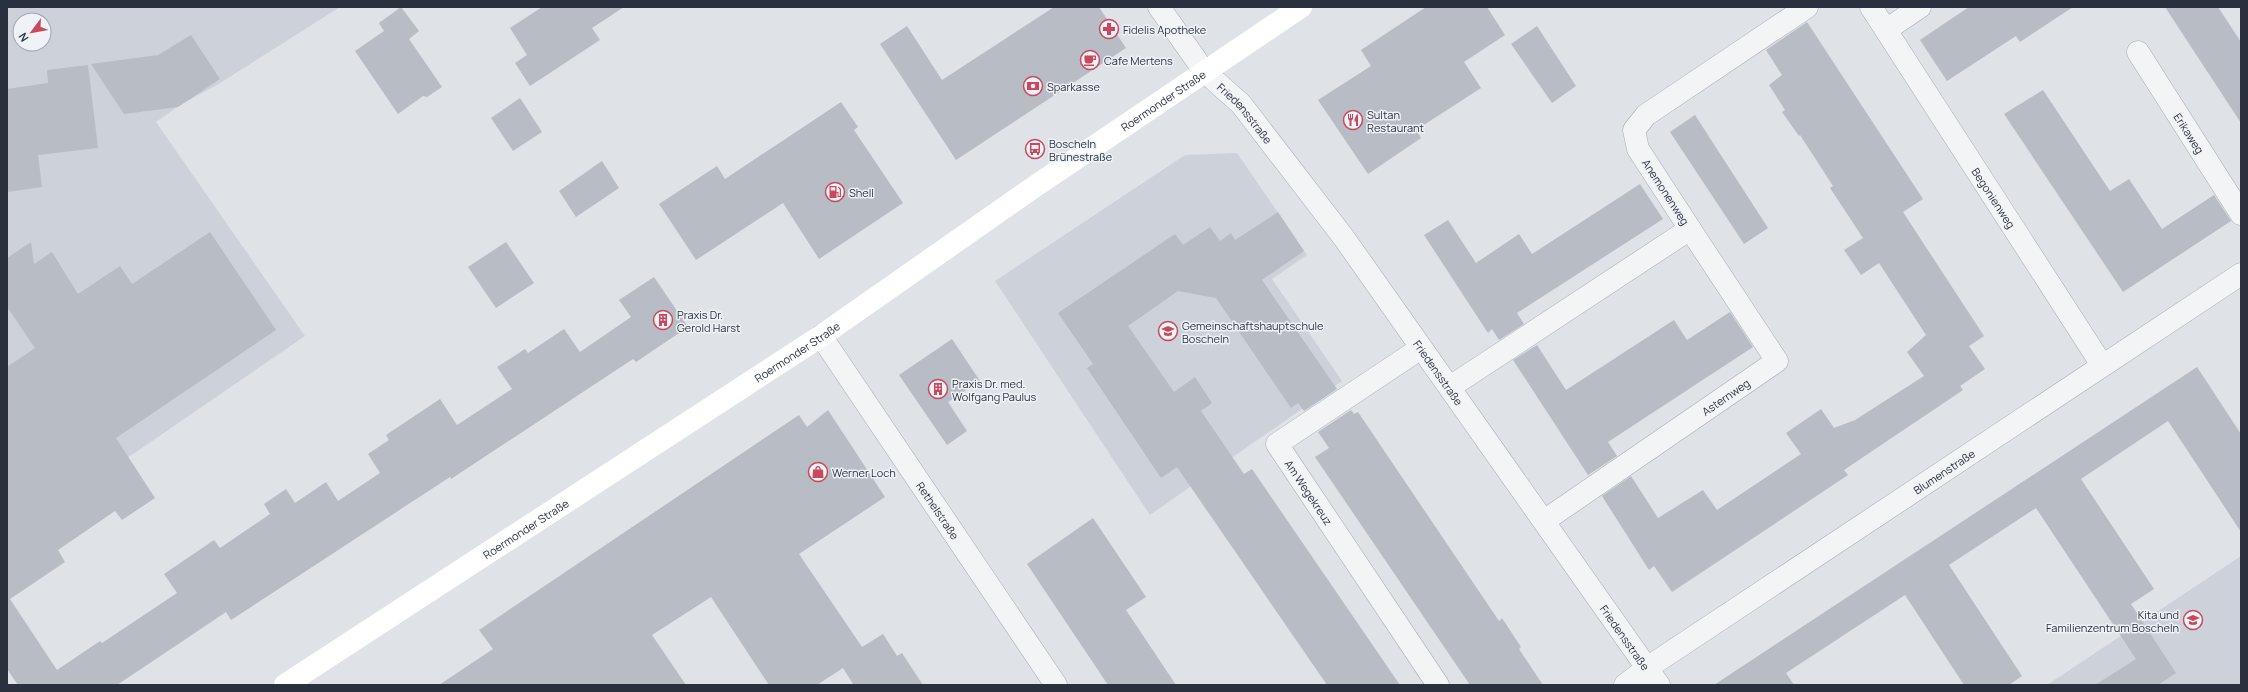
<svg xmlns="http://www.w3.org/2000/svg" width="2248" height="692" viewBox="0 0 2248 692" font-family="Manrope,sans-serif">
	<style>
		.built { fill: #cdd2da; fill-rule: evenodd }
		.building { fill: #b7bcc5 }
		.lines { fill: none; stroke-linecap: round; stroke-linejoin: round }
		.minor-casing { stroke: #a5aab2; stroke-width: 23 }
		.tertiary-casing { stroke: #a5aab2; stroke-width: 23 }
		.minor { stroke: #f2f4f6; stroke-width: 22 }
		.tertiary { stroke: #f2f4f6; stroke-width: 22 }
		.secondary { stroke: #fff; stroke-width: 22 }
		.labels { text-anchor: middle; dominant-baseline: central; stroke-width: 3; stroke-linejoin: round; paint-order: stroke }
		.poi-label { font-size: 11px; fill: #29313f; stroke: #eff2f6; text-anchor: start }
		.street-label { font-size: 11px; fill: #29313f; stroke: #eff2f6 }
	</style>
	<rect width="100%" height="100%" fill="#dfe3e8"/>
	<!-- built -->
	<g class="built">
		<path d="M7 7H340L217 85 180 105 156 122 305 336 50 511 7 469ZM20 20H44V44H20Z"/>
		<polygon points="1237,153 1307,255 1272,279 1342,381 1150,515 995,281 1185,155"/>
		<polygon points="2241,556 2241,685 2047,685"/>
	</g>
	<!-- building -->
	<g class="building">
		<polygon points="401,7 419,31 409,39 442,87 427,97 423,96 398,114 355,51 384,31 379,23"/>
		<polygon points="542,7 624,7 592,28 600,40 530,86 515,63 527,55 510,28"/>
		<polygon points="1054,7 1099,7 1126,48 956,160 880,44 907,26 942,80"/>
		<polygon points="1426,7 1487,7 1505,35 1464,62 1481,88 1416,130 1421,138 1368,174 1318,100 1371,66 1361,50"/>
		<polygon points="1969,7 2073,7 2020,42 2016,36 1947,81 1920,40"/>
		<polygon points="2165,7 2218,7 2241,42 2241,123"/>
		<polygon points="1807,22 1923,199 1903,212 1984,336 1969,346 1985,369 1960,386 1963,390 1844,470 1848,475 1672,592 1654,566 1649,570 1602,496 1631,476 1658,518 1703,490 1717,510 1801,454 1786,433 1821,409 1834,428 1855,420 1924,376 1907,352 1926,335 1879,263 1861,275 1844,250 1863,238 1830,188 1833,186 1800,135 1799,136 1782,112 1785,110 1769,85 1782,75 1766,50"/>
		<polygon points="1537,26 1576,86 1552,103 1511,44"/>
		<polygon points="191,35 220,79 178,107 124,114 91,64 158,55"/>
		<polygon points="88,65 98,148 38,155 42,187 7,192 7,89 48,83 47,70"/>
		<polygon points="2043,90 2110,191 2129,179 2162,229 2214,195 2231,221 2123,292 2004,114"/>
		<polygon points="520,98 542,132 513,151 491,118"/>
		<polygon points="841,102 858,127 854,130 903,203 819,259 783,203 696,260 659,204 717,166 725,179"/>
		<polygon points="1695,115 1768,228 1744,244 1670,132"/>
		<polygon points="602,161 619,188 576,217 559,191"/>
		<polygon points="1640,184 1663,219 1517,313 1524,324 1499,340 1492,329 1488,333 1424,235 1448,220 1476,263 1519,234 1532,254"/>
		<polygon points="1278,212 1304,251 1262,280 1337,389 1304,411 1298,403 1291,408 1216,298 1178,291 1128,326 1174,392 1195,377 1212,403 1201,411 1244,474 1252,469 1400,685 1327,685 1177,467 1161,478 1087,368 1093,364 1058,313 1175,234 1183,245 1210,227 1220,241 1231,233 1235,240"/>
		<polygon points="210,232 276,330 116,438 155,498 122,520 115,511 58,550 65,562 10,599 57,670 100,641 102,643 177,593 164,574 214,540 220,548 270,514 264,504 286,489 295,503 326,482 338,501 380,473 368,454 389,440 386,435 440,399 457,425 512,389 497,367 525,349 528,353 564,329 580,352 631,317 619,300 654,277 688,327 636,362 633,359 451,479 450,477 231,620 226,612 117,685 18,685 7,669 7,367 35,348 7,307 7,258 31,242 34,264 52,252 78,294 120,266 132,284"/>
		<polygon points="506,242 534,283 496,308 468,267"/>
		<polygon points="1730,312 1753,347 1608,442 1617,456 1588,475 1513,360 1537,345 1566,390 1674,320 1687,340"/>
		<polygon points="952,339 980,381 948,402 967,431 947,445 899,375"/>
		<polygon points="2197,367 2241,434 2241,532 2168,421 2081,479 2154,589 2131,604 2176,673 2158,685 2095,685 2136,659 2036,508 1949,565 2022,676 2009,685 1964,685 1905,595 1786,673 1794,685 1714,685"/>
		<polygon points="828,410 885,497 799,554 862,647 883,634 897,656 902,653 923,685 851,685 853,684 843,668 817,685 769,685 711,597 652,635 686,685 439,685 493,649 479,630 799,415 807,427"/>
		<polygon points="1351,410 1354,414 1358,412 1499,621 1502,618 1521,647 1519,649 1543,685 1470,685 1315,457 1329,448 1318,432"/>
		<polygon points="1093,518 1146,597 1126,610 1176,685 1108,685 1027,564"/>
	</g>
	<g class="lines">
		<defs>
			<g id="minor">
				<path id="s1" d="M1871 7 2102 365"/>
				<polyline points="1886,30 1920,7"/>
				<path id="s2" d="M2138 52 2241 214"/>
				<path id="s3" d="M1204 71 1241 104 1344 238 1659 685"/>
				<path id="s4" d="M821 336 1056 685"/>
				<path id="s5" d="M1421 348 1277 444 1438 685"/>
				<polyline points="1450,387 1690,229 1638,149 1634,130 1646,115 1807,7"/>
				<path id="s6" d="M1544 521 1777 361 1690 229"/>
				<path id="s7" d="M1625 685 1647 668 2241 274"/>
			</g>
			<polyline id="tertiary" points="1159,7 1204,71"/>
		</defs>
		<!-- minor casing -->
		<use href="#minor" class="minor-casing"/>
		<!-- tertiary casing -->
		<use href="#tertiary" class="tertiary-casing"/>
		<!-- minor -->
		<use href="#minor" class="minor"/>
		<!-- tertiary -->
		<use href="#tertiary" class="tertiary"/>
		<!-- secondary -->
		<path class="secondary" id="s8" d="M285 685 821 336 1034 187 1301 7"/>
	</g>
	<!-- icons -->
	<defs>
		<symbol id="pharmacy-ring" viewBox="-11 -11 22 22"><circle r="9.5" fill="#eff2f6" stroke="#ca485c" stroke-width="1.5"/><path d="M-2-6h4v4h4v4h-4v4h-4v-4h-4v-4h4Z" fill="#ca485c"/></symbol>
		<symbol id="cafe-ring" viewBox="-11 -11 22 22"><circle r="9.5" fill="#eff2f6" stroke="#ca485c" stroke-width="1.5"/><path d="M-5.5-4.5H6V0H3Q3 3.5 0 3.5H-2.5Q-5.5 3.5-5.5 0ZM3-3.2v2h1.7v-2ZM-6 4.5H4V6H-6Z" fill="#ca485c"/></symbol>
		<symbol id="bank-ring" viewBox="-11 -11 22 22"><circle r="9.5" fill="#eff2f6" stroke="#ca485c" stroke-width="1.5"/><path d="M-6-4H6V4H-6ZM0-2.3a2.3 2.3 0 1 0 0 4.6a2.3 2.3 0 1 0 0-4.6Z" fill="#ca485c"/></symbol>
		<symbol id="restaurant-ring" viewBox="-11 -11 22 22"><circle r="9.5" fill="#eff2f6" stroke="#ca485c" stroke-width="1.5"/><path d="M-5-6h1v4h1v-4h1v4h1v-4h1v5L-1.5 .5V6h-2V.5L-5-1ZM5-6V6H3V1.5H1.5Q1.5-4 5-6Z" fill="#ca485c"/></symbol>
		<symbol id="bus-ring" viewBox="-11 -11 22 22"><circle r="9.5" fill="#eff2f6" stroke="#ca485c" stroke-width="1.5"/><path d="M-5-6H5V4H4V6H2V4H-2V6H-4V4H-5ZM-3.5-4V0h7V-4ZM-3.5 1.2v1.5H-2V1.2ZM2 1.2v1.5H3.5V1.2Z" fill="#ca485c"/></symbol>
		<symbol id="fuel-ring" viewBox="-11 -11 22 22"><circle r="9.5" fill="#eff2f6" stroke="#ca485c" stroke-width="1.5"/><path d="M-5.5-6h7V0h2V4h1.3V-2.5L3-4.5l.8-.8L6-3V5H2.5V1h-1V6h-7ZM-4.2-4.7v3.2H.2V-4.7Z" fill="#ca485c"/></symbol>
		<symbol id="building-ring" viewBox="-11 -11 22 22"><circle r="9.5" fill="#eff2f6" stroke="#ca485c" stroke-width="1.5"/><path d="M-4-6H4V6H1V3H-1V6H-4ZM-2.5-4.3h1.7v1.8h-1.7ZM.8-4.3h1.7v1.8H.8ZM-2.5-1h1.7V.8h-1.7ZM.8-1h1.7V.8H.8Z" fill="#ca485c"/></symbol>
		<symbol id="school-ring" viewBox="-11 -11 22 22"><circle r="9.5" fill="#eff2f6" stroke="#ca485c" stroke-width="1.5"/><path d="M0-5L7-2L0 1L-7-2ZM-4 1L0 2.5L4 1V4Q0 6-4 4Z" fill="#ca485c"/></symbol>
		<symbol id="shop-ring" viewBox="-11 -11 22 22"><circle r="9.5" fill="#eff2f6" stroke="#ca485c" stroke-width="1.5"/><path d="M-5-2.5h2.3a2.7 3.5 0 0 1 5.4 0H5L5.5 6h-11ZM-1.5-2.5h3a1.5 2.3 0 0 0-3 0Z" fill="#ca485c"/></symbol>
	</defs>
	<g fill-rule="evenodd">
		<use href="#pharmacy-ring" x="1098" y="18" width="22" height="22"/>
		<use href="#cafe-ring" x="1079" y="49" width="22" height="22"/>
		<use href="#bank-ring" x="1022" y="75" width="22" height="22"/>
		<use href="#restaurant-ring" x="1342" y="109" width="22" height="22"/>
		<use href="#bus-ring" x="1024" y="138" width="22" height="22"/>
		<use href="#fuel-ring" x="824" y="181" width="22" height="22"/>
		<use href="#building-ring" x="652" y="309" width="22" height="22"/>
		<use href="#school-ring" x="1157" y="320" width="22" height="22"/>
		<use href="#building-ring" x="927" y="378" width="22" height="22"/>
		<use href="#shop-ring" x="807" y="461" width="22" height="22"/>
		<use href="#school-ring" x="2182" y="609" width="22" height="22"/>
	</g>
	<g class="labels">
		<!-- poi labels -->
		<g class="poi-label">
			<text x="1123" y="29">Fidelis Apotheke</text>
			<text x="1104" y="60">Cafe Mertens</text>
			<text x="1047" y="86">Sparkasse</text>
			<text x="1367" y="114">Sultan<tspan x="1367" dy="13">Restaurant</tspan></text>
			<text x="1049" y="143">Boscheln<tspan x="1049" dy="13">Brünestraße</tspan></text>
			<text x="849" y="192">Shell</text>
			<text x="677" y="314">Praxis Dr.<tspan x="677" dy="13">Gerold Harst</tspan></text>
			<text x="1182" y="325">Gemeinschaftshauptschule<tspan x="1182" dy="13">Boscheln</tspan></text>
			<text x="952" y="383">Praxis Dr. med.<tspan x="952" dy="13">Wolfgang Paulus</tspan></text>
			<text x="832" y="472">Werner Loch</text>
			<text x="2179" y="614" text-anchor="end">Kita und<tspan x="2179" dy="13">Familienzentrum Boscheln</tspan></text>
		</g>
		<!-- street labels -->
		<g class="street-label">
			<text stroke="none"><textPath href="#s8" startOffset="1055">Roermonder Straße</textPath></text>
			<text stroke="none"><textPath href="#s3" startOffset="59">Friedensstraße</textPath></text>
			<text stroke="none"><textPath href="#s2" startOffset="96">Erikaweg</textPath></text>
			<text transform="translate(1666 192) rotate(57)">Anemonenweg</text>
			<text stroke="none"><textPath href="#s1" startOffset="227">Begonienweg</textPath></text>
			<text stroke="none"><textPath href="#s8" startOffset="611">Roermonder Straße</textPath></text>
			<text stroke="none"><textPath href="#s3" startOffset="383">Friedensstraße</textPath></text>
			<text stroke="none"><textPath href="#s6" startOffset="220">Asternweg</textPath></text>
			<text stroke="none"><textPath href="#s7" startOffset="384">Blumenstraße</textPath></text>
			<text stroke="none"><textPath href="#s5" startOffset="231">Am Wegekreuz</textPath></text>
			<text stroke="none"><textPath href="#s4" startOffset="210">Rethelstraße</textPath></text>
			<text stroke="none"><textPath href="#s8" startOffset="287">Roermonder Straße</textPath></text>
			<text stroke="none"><textPath href="#s3" startOffset="707">Friedensstraße</textPath></text>
		</g>
	</g>
	<!-- border -->
	<rect width="2248" height="692" fill="none" stroke="#29313f" stroke-width="16"/>
	<!-- north arrow -->
	<g transform="translate(32 32) rotate(238)"><circle r="19" fill="#eff2f6" stroke="#a0a5ad"/>
	<path d="M0-3L7 15L0 10L-7 15Z" fill="#ca485c"/>
	<text y="-6" font-size="11" font-weight="bold" text-anchor="middle" fill="#29313f">N</text>
	</g>
</svg>
